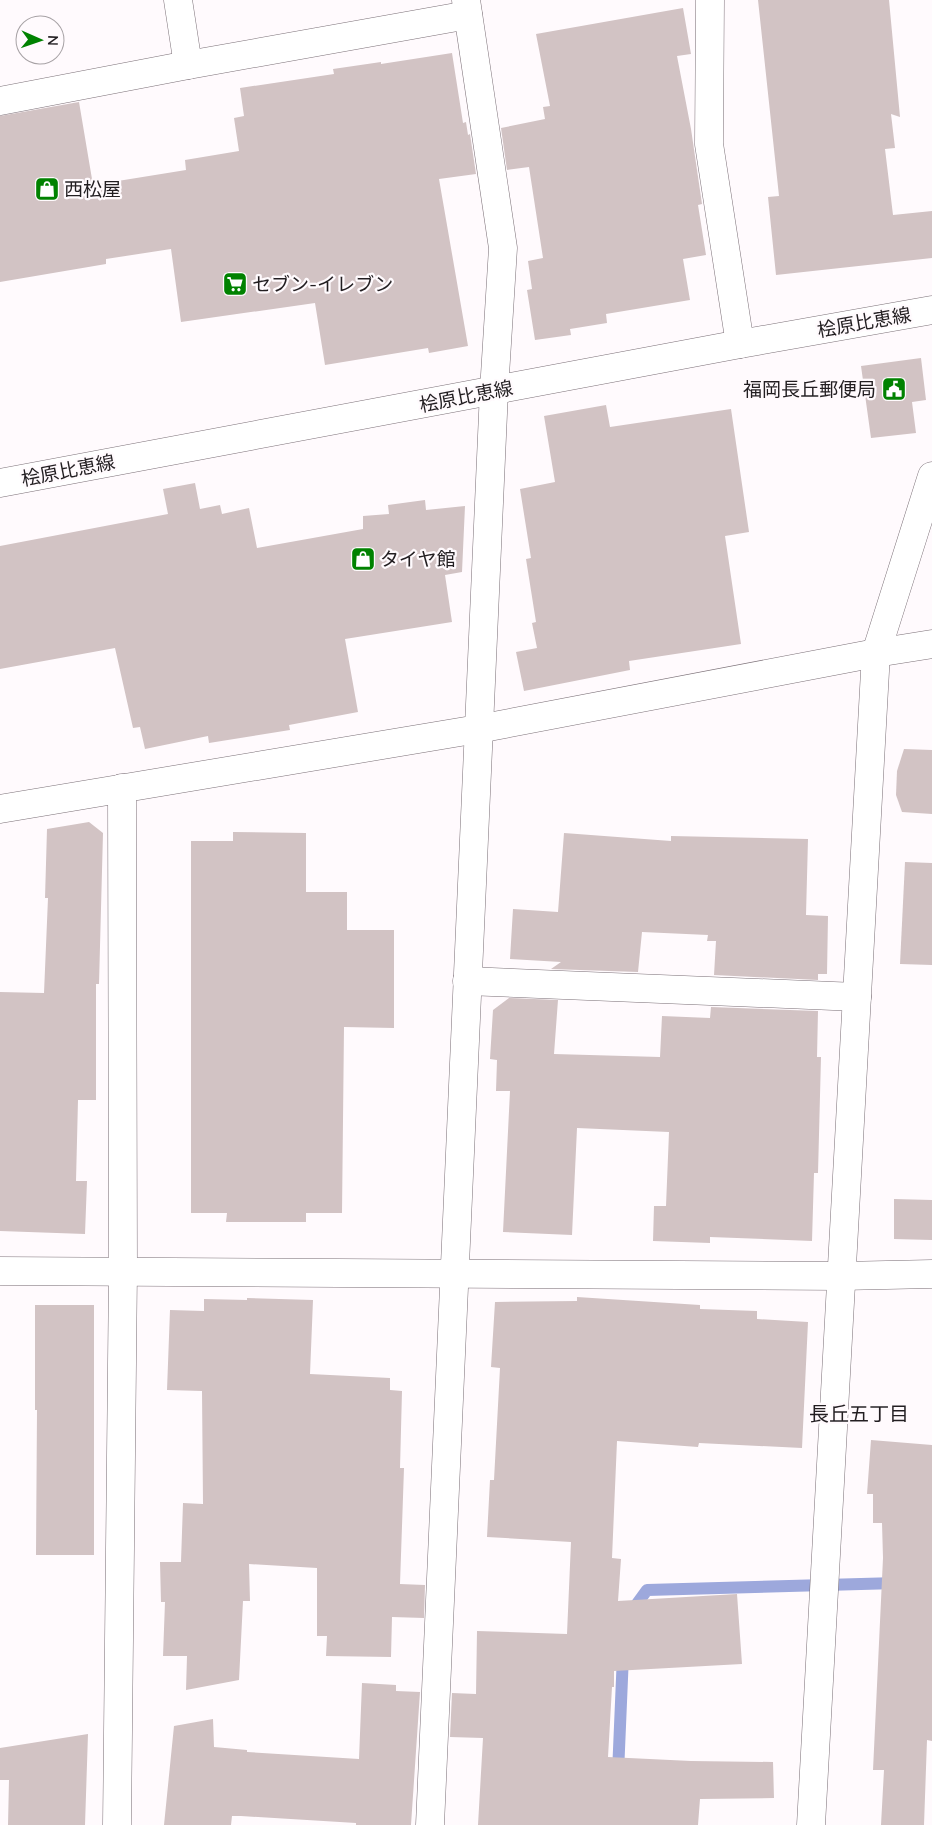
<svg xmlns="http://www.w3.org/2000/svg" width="932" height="1825" viewBox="0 0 932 1825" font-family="Mulish,'Noto Sans JP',sans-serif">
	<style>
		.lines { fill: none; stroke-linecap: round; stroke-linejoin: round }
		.stream { stroke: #9da8dc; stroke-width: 12 }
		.building { fill: #d2c3c4 }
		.minor-casing { stroke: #7b7077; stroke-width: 29 }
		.tertiary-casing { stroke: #7b7077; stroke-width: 29 }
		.secondary-casing { stroke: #7b7077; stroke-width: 29 }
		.minor { stroke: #fff; stroke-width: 28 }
		.tertiary { stroke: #fff; stroke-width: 28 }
		.secondary { stroke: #fff; stroke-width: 28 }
		.labels { text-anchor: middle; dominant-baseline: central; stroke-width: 4.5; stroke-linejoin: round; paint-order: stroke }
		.poi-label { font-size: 19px; fill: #221e21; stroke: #fffafd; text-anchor: start }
		.street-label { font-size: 19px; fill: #221e21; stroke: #fffafd }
		.neighbourhood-label { font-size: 20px; fill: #221e21; stroke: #fffafd }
	</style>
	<rect width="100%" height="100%" fill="#fffafd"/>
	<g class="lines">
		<!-- stream -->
		<g class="stream">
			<polyline points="631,1612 647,1590 897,1583"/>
			<polyline points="618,1773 623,1655"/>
		</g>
	</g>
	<!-- building -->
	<g class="building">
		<polygon points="758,0 889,0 900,117 891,114 895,148 885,149 893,215 932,211 932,258 776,275 768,197 779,196"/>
		<polygon points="683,8 691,54 677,56 691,129 702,204 698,205 706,255 683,259 690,300 606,314 607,323 570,329 571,335 535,340 527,290 532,289 528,261 543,258 529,167 507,170 501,128 545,119 543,107 550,106 536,34"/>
		<polygon points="452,53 463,123 466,122 468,135 470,134 476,174 439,179 468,346 429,353 428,348 325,365 315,303 181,322 171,249 106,259 106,264 0,282 0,116 79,102 93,185 186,170 185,160 239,151 234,118 244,116 240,88 334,74 333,69 381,62 381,64"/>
		<polygon points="921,358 926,400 912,402 916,433 871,438 861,366"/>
		<polygon points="606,405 610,427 731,409 749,532 725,536 741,644 629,661 630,670 524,691 516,652 537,648 532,623 536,622 526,559 531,558 520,489 555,482 544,416"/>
		<polygon points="195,483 200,509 220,505 222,514 249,508 257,548 363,529 363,516 389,514 388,505 425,500 426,510 465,506 462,572 445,575 452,622 345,639 358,712 289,725 290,730 209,743 208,736 145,749 140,727 133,728 115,648 0,669 0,546 168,514 163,489"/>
		<polygon points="904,749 932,750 932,814 902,812 896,795 897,771"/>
		<polygon points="89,822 103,833 99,984 96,984 96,1100 78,1100 76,1181 87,1181 85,1234 0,1231 0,992 44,993 48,898 45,898 47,829"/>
		<polygon points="233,832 306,833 306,892 347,892 347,930 394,930 394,1028 344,1027 342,1213 306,1213 306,1222 226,1222 227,1213 191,1213 191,841 233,841"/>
		<polygon points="564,833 671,841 671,836 808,839 806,915 828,916 827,974 818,974 818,980 714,975 716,941 707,941 708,935 642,932 638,972 551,969 561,962 510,959 513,909 558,912"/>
		<polygon points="905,862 932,863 932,965 900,964"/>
		<polygon points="509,998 558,1000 554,1054 660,1057 662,1016 710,1018 711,1007 818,1011 817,1057 821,1057 818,1173 814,1173 812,1241 710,1237 710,1243 653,1241 654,1206 666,1206 669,1132 577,1128 572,1235 503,1232 510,1091 496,1091 497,1060 490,1059 493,1010"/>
		<polygon points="894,1199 932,1200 932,1240 894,1239"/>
		<polygon points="577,1297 700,1305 700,1309 757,1311 757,1319 808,1322 802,1448 699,1443 698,1447 617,1441 612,1558 621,1559 618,1601 737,1594 742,1664 614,1671 614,1687 612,1687 608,1757 691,1761 773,1762 774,1798 700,1799 698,1825 478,1825 483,1738 450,1737 452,1693 476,1694 477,1631 567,1634 571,1542 487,1537 490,1480 494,1480 500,1368 491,1367 495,1302 577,1301"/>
		<polygon points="247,1298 313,1300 310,1374 390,1378 390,1390 402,1391 400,1468 404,1468 400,1584 425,1585 424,1618 392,1617 391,1657 326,1656 327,1636 317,1636 317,1568 249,1564 250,1601 243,1601 239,1680 186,1690 187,1656 163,1656 165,1602 161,1602 160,1562 181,1562 183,1503 203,1504 202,1391 167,1390 170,1310 204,1311 204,1299 247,1300"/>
		<polygon points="35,1305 94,1305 94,1555 36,1555 37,1410 35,1410"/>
		<polygon points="871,1440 932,1445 932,1741 927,1740 924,1825 881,1825 884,1770 873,1770 883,1558 882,1523 873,1523 873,1494 867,1494"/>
		<polygon points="362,1683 396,1685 396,1691 420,1692 411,1825 356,1825 356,1823 241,1816 232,1816 231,1825 164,1825 174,1726 213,1719 214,1747 247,1750 247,1752 359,1759"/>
		<polygon points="88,1734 85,1825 8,1825 9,1780 0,1780 0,1748"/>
	</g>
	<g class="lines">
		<defs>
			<g id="minor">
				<polyline points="178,0 188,65"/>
				<polyline points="710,0 709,144 740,344"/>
				<polyline points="0,101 188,65 468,15"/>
				<polyline points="0,809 478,729 876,653 932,644"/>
				<polyline points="467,981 857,997"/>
				<polyline points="0,1271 841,1276 932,1274"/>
				<polyline points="117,1825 123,1271 122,788"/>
				<polyline points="430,1825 494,391 503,248 466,0"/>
			</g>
			<polyline id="tertiary" points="811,1825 876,653 932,476"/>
			<polyline id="secondary" points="0,483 740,344 932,310"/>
		</defs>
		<!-- minor casing -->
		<use href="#minor" class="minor-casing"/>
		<!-- tertiary casing -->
		<use href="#tertiary" class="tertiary-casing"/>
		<!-- secondary casing -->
		<use href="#secondary" class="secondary-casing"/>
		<!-- minor -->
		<use href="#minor" class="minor"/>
		<!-- tertiary -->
		<use href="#tertiary" class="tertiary"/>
		<!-- secondary -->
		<use href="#secondary" class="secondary"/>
	</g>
	<!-- icons -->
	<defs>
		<symbol id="shop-square" viewBox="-11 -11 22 22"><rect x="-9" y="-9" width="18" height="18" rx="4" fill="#008200" stroke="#fffafd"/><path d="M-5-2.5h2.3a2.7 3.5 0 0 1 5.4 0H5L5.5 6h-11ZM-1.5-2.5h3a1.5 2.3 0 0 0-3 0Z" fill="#fff"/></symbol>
		<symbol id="supermarket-square" viewBox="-11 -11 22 22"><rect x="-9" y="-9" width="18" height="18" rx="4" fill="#008200" stroke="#fffafd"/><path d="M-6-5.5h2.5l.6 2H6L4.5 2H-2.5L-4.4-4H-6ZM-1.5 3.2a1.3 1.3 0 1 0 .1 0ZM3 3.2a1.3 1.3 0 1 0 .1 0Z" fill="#fff"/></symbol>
		<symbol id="civic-square" viewBox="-11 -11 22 22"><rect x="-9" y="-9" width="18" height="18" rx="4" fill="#008200" stroke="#fffafd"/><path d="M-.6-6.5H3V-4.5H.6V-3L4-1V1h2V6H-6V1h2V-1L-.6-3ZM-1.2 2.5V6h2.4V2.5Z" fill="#fff"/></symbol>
	</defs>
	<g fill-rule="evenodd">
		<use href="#shop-square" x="33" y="175" width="28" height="28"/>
		<use href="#supermarket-square" x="221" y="270" width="28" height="28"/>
		<use href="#civic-square" x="880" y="375" width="28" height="28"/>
		<use href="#shop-square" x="349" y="545" width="28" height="28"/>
	</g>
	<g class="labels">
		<!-- poi labels -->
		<g class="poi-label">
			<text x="64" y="189">西松屋</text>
			<text x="252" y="284">セブン-イレブン</text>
			<text x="876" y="389" text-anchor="end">福岡長丘郵便局</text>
			<text x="380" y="559">タイヤ館</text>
		</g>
		<!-- street labels -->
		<g class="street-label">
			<text transform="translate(864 322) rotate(-10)">桧原比恵線</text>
			<text transform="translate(466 396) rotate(-11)">桧原比恵線</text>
			<text transform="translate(68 470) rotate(-11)">桧原比恵線</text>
		</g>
		<!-- neighbourhood labels -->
		<g class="neighbourhood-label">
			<text x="859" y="1413">長丘五丁目</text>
		</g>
	</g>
	<!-- north arrow -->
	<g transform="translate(40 40) rotate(92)"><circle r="24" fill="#fffafd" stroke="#a7a2a5"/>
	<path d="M0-4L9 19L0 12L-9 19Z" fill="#008200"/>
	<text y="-8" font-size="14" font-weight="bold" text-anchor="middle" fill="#221e21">N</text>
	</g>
</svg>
